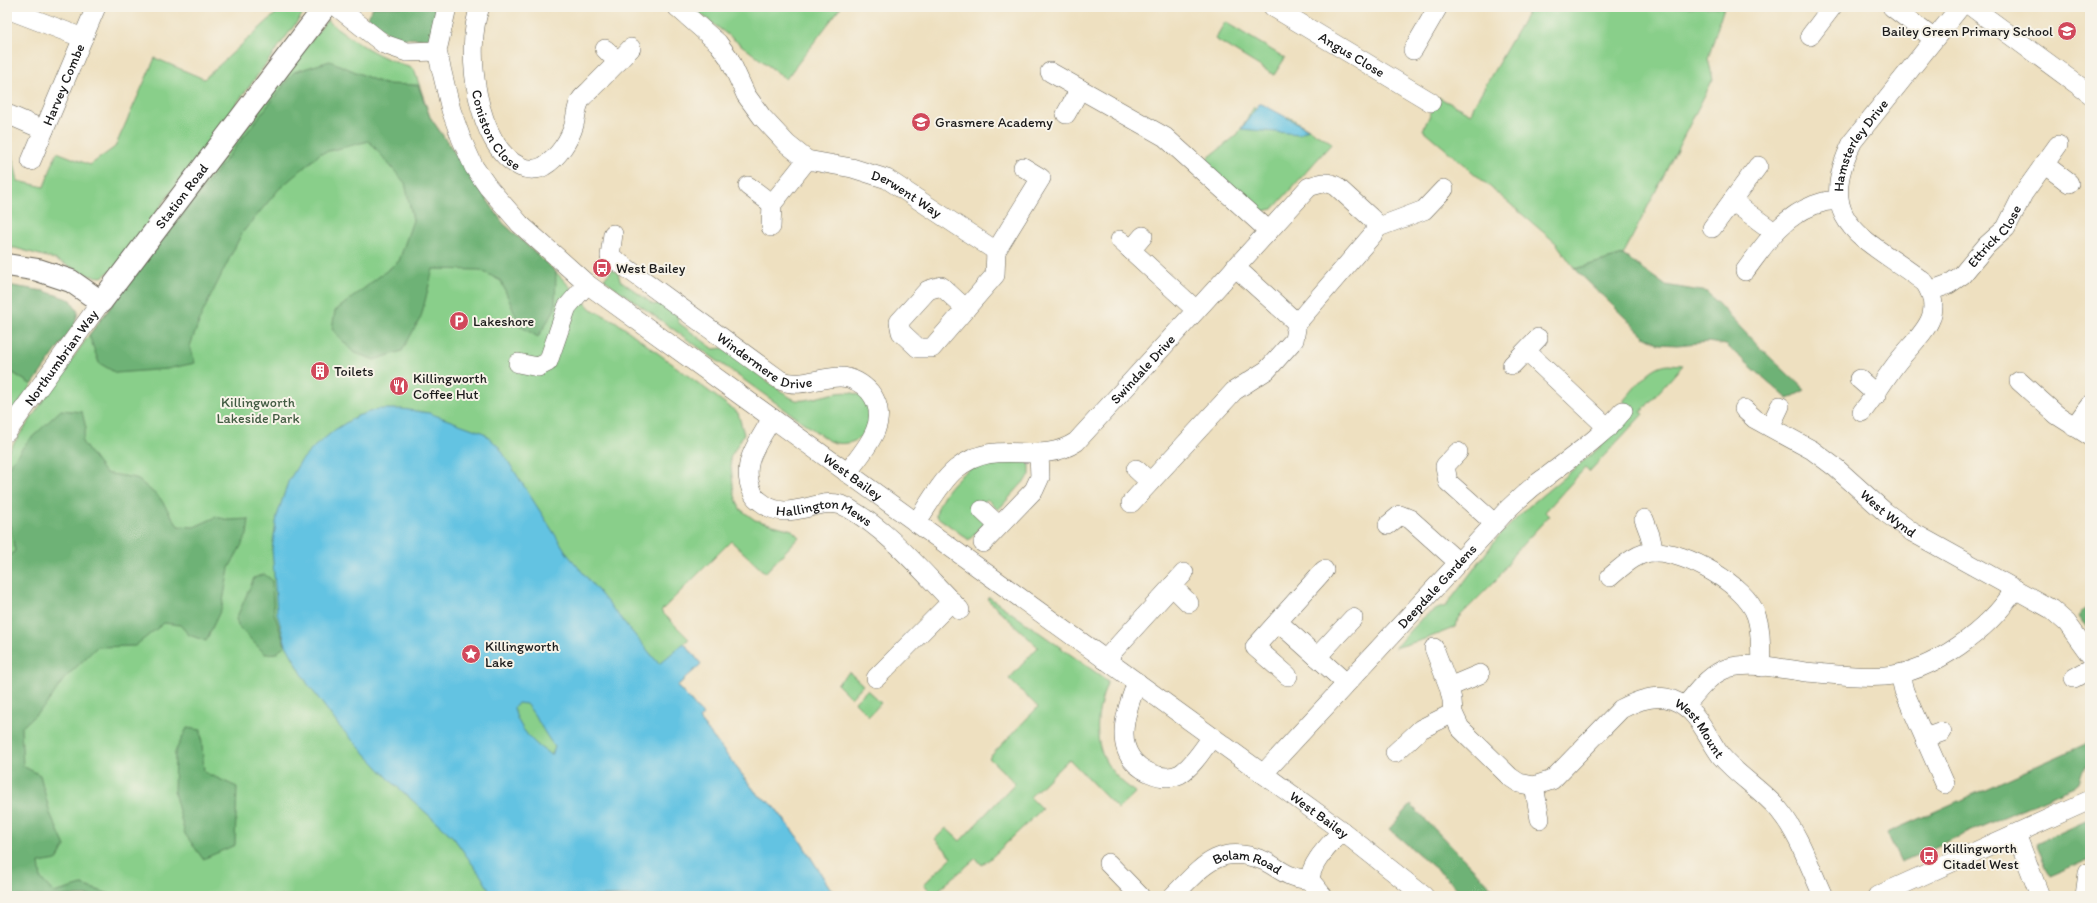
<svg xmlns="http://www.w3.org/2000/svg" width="2097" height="903" viewBox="0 0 2097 903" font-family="Itim,sans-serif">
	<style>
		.green { fill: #89cf8a; stroke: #527653 }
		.forest { fill: #6eb276; stroke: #456749 }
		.water { fill: #64c3e2; stroke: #40707f; fill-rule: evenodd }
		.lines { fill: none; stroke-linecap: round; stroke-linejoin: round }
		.minor-casing { stroke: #666155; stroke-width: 20 }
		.major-casing { stroke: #666155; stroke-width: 24 }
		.minor { stroke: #fff; stroke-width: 19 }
		.major { stroke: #fff; stroke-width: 22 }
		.labels { text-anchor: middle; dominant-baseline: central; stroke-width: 4; stroke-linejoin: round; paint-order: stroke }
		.poi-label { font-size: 14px; fill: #1c1c1c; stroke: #f7f3e8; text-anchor: start }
		.street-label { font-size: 14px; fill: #1c1c1c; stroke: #f7f3e8 }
		.park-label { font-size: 14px; fill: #425b42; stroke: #f7f3e8 }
	</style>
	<rect width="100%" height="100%" fill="#f7f3e8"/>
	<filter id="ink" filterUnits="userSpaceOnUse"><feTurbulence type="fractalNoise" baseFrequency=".025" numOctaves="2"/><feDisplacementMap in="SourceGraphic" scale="8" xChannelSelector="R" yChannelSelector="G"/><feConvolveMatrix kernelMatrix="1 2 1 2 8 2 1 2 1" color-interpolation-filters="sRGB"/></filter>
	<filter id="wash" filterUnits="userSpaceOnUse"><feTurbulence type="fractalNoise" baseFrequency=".012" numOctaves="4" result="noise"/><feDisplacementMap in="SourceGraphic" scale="16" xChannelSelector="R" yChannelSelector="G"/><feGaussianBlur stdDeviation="0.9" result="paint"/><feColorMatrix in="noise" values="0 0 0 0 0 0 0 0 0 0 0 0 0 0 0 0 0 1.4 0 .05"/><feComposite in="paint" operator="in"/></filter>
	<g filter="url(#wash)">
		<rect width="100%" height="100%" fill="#eee0c0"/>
		<!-- green -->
		<g class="green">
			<polygon points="283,7 308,7 116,267 102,277 90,276 54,259 15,248 7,248 7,126 9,126 8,135 18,181 44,187 57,152 90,165 115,147 155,58 204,79"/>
			<polygon points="691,7 841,7 786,79"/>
			<polygon points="1531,7 1724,7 1708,59 1713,79 1623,255 1575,269 1556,243 1423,130 1438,97 1471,114 1474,105"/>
			<path d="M327 20C354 42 380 58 414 69L430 117 503 223 556 272 591 309 615 321 738 413 744 434 730 458 734 493 740 509 755 520 792 530 799 537 765 573 731 541 661 611 689 639 684 643 701 664 677 686 703 715 699 719 757 794 773 805 801 842 835 896H7V453L89 335Z"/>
			<polygon points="1225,22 1285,58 1274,75 1215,39"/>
			<polygon points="1254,107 1278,117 1289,117 1332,143 1273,209 1258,212 1203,162 1237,135"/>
			<path d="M613 269 618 273 620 280 654 305 660 303 677 315 679 323 714 349 723 348 785 394C788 396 792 399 796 400 813 403 848 382 864 399 883 421 859 453 829 441L613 286 604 279Z"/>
			<path d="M1668 364 1683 365 1641 412 1643 414 1589 472 1585 468 1545 512 1549 516 1513 555 1499 577 1458 618 1456 627 1428 638 1395 648C1410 631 1423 612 1446 606L1498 537 1527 508 1600 447 1626 415 1624 400C1636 387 1649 366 1668 364Z"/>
			<polygon points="7,369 32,385 7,420"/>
			<path d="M1025 459 1030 464V475L998 510 987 499 974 513 985 523 969 540 936 516C939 493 963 469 985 461 995 457 1013 460 1025 459Z"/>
			<path d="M989 597 1108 681C1090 726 1093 765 1136 792L1118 809 1069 759 1030 797 1042 809 991 858 982 865 976 858 933 895 924 884 952 857 935 839 946 828 960 841 1015 783 989 758 1038 707 1009 679 1038 647 987 599Z"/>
			<polygon points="849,672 863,685 851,698 837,684"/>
			<polygon points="867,690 881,703 869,716 855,702"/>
		</g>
		<!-- forest -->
		<g class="forest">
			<polygon points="373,7 437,7 431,39 393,38 368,17"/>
			<polygon points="330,61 384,84 418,85 430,117 503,223 556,272 555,309 538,337 520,326 501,281 480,270 433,269 421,317 402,351 374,360 353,352 332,329 335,311 399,261 413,220 405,183 369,141 321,153 279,189 242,233 202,314 190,346 195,363 167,369 116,373 99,363 89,335 294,72"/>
			<polygon points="1623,255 1665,285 1707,292 1758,346 1805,390 1788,399 1726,345 1708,342 1677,345 1660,344 1644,336 1575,269"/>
			<polygon points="7,285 44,291 71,300 78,312 75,324 32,385 7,369"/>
			<polygon points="61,410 82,412 86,428 82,442 105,473 136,478 160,498 178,526 194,527 216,517 229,520 249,519 247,535 229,568 222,607 206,641 189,635 180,625 164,623 135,646 97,647 64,679 46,705 21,728 23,766 40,775 50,813 65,846 57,860 39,863 41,879 54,893 82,885 116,896 7,896 7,558 15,551 7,513 7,469 27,442"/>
			<polygon points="264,574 272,580 274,613 285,645 277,653 265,654 238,626 236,619 254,578"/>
			<polygon points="2090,606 2090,631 2078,617 2082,611"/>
			<polygon points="187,728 201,730 204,772 237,787 235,845 203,859 185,834 174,792 175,752"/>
			<polygon points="2090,742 2090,761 2082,772 2079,782 2074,786 1901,862 1887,833"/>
			<polygon points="1411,805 1500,896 1465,896 1442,874 1389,829"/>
			<polygon points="2090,819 2090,859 2050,876 2036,844"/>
		</g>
		<!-- water -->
		<g class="water">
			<polygon points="1260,103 1308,129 1299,134 1241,129"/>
			<path d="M378 409H402L429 413 484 433 499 447 568 555 659 664 684 643 701 664 677 686 703 715 699 719 757 794 773 805 801 842 835 896H493L481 876 453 837 392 782 339 726 307 683 286 645 277 614 272 549 277 516 288 482 300 462 315 446 336 429 357 416ZM518 703 526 704C538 717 543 733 555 747L552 755C535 746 518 728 514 708Z"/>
		</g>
	</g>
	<g filter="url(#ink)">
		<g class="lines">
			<defs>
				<g id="minor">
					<polyline points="337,7 384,44 407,52 437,51"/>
					<path id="s1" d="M447 7 437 51 451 110 461 138 474 167 488 187 520 224 587 284 1342 831 1424 896"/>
					<path id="s2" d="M480 7C464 47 476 148 521 167 528 170 538 170 544 166 558 158 570 139 574 125 576 117 576 108 580 101 582 96 589 92 592 88 605 75 618 62 631 48"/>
					<path id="s3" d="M677 7 718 43 729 58 746 95 762 117 787 144 807 160 852 168 887 179 996 251 1041 178 1023 167"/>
					<path id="s4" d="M1273 7 1431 102"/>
					<polyline points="1892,7 1934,39"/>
					<polyline points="1972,7 2090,94"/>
					<polyline points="7,9 83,38"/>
					<polyline points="1810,36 1832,7"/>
					<polyline points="605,49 618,62"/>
					<polyline points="1413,50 1438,7"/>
					<polyline points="1050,72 1165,137 1269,231"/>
					<polyline points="7,114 44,130"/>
					<polyline points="1066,114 1080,89"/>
					<path id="s5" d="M31 161 96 7"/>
					<polyline points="2044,164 2069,183"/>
					<polyline points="748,186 772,204"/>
					<polyline points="1732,201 1774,232"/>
					<polyline points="771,227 772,204 807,160"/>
					<polyline points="1376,228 1424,210 1444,189"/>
					<polyline points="1712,228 1758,166"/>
					<path id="s6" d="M613 234 610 256 780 380C801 389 818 377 840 377 852 377 863 384 870 392 893 421 864 450 847 473"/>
					<polyline points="1120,240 1196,310"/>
					<polyline points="1131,250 1143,236"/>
					<polyline points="1235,267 1297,323"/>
					<path d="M1745 271C1766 243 1781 218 1814 205 1823 202 1828 200 1838 201"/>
					<path id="s7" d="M1930 291 1949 284 1962 275 1987 245 2006 228 2023 194 2058 145"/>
					<polyline points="966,309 941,286 928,290 899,322 901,332 918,348 932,348 995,275 996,251"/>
					<polyline points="1526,351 1608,428"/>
					<polyline points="518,363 538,367 548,362 567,307 587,284"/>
					<polyline points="1512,365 1538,338"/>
					<polyline points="1859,379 1877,395"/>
					<polyline points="2019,381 2057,415 2090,436"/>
					<path id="s8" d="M1744 409 1755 419 1812 450 1836 468 1885 512 1912 532 2051 609 2067 623 2090 655"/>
					<path id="s9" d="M1862 412C1876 395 1886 376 1900 359 1919 335 1947 316 1925 283 1870 239 1810 226 1853 141L1960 7"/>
					<path id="s10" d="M772 418C758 444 739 463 753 493 754 497 757 499 761 502 789 526 821 492 848 508 891 532 925 575 960 610"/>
					<polyline points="1770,427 1780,406"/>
					<polyline points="2074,427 2090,405"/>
					<path id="s11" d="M7 432 101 302"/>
					<polyline points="1458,452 1445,466 1448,482 1494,523"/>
					<polyline points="1136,469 1150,482"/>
					<polyline points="982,510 999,526"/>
					<polyline points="1644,519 1650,535 1654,552"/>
					<path id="s12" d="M916 523C927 507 941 481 956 469 999 435 1036 468 1076 442L1309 187C1319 184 1326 180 1336 186L1370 217 1375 222V232L1297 323 1294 340 1267 370 1234 391 1131 503"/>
					<polyline points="1388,525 1400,515 1410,519 1458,562"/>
					<polyline points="983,543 1034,490 1040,477 1039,453"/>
					<path d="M1610 577C1623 566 1637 552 1654 552 1685 551 1746 585 1756 615 1762 631 1760 650 1761 667"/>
					<polyline points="1172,586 1189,603"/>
					<polyline points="1278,622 1346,683"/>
					<path id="s13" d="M1434 648 1449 687 1452 700 1453 713 1460 728 1510 777 1519 783 1534 786 1552 780 1621 709C1636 701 1655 693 1673 700 1699 710 1706 736 1721 756 1738 776 1762 790 1779 810 1799 834 1810 868 1823 896"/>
					<polyline points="1317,657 1353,618"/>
					<polyline points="1105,660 1184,573"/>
					<polyline points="1900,674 1904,691 1945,784"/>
					<polyline points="1288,676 1255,647 1324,570"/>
					<polyline points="876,678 952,601"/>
					<polyline points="2074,678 2090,669"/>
					<path d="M1137 682C1125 714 1110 755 1150 773 1159 777 1170 779 1180 774 1193 766 1203 749 1212 737"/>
					<polyline points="1449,687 1480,674"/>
					<path d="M1685 706C1697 692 1709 674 1728 668 1752 661 1782 669 1806 672 1831 674 1859 678 1885 676 1933 672 1990 629 2015 589"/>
					<polyline points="1925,738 1942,732"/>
					<polyline points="1395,753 1421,729 1453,713"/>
					<path id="s14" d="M1263 774 1508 509C1520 498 1532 486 1546 477 1574 455 1600 438 1623 411"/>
					<polyline points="1534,786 1540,819"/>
					<polyline points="2016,834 2040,896"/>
					<polyline points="1108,863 1140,896"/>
					<path id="s15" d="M1173 896C1201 868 1218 843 1262 860 1271 863 1279 871 1289 875 1295 878 1303 879 1310 880"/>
					<path d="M1323 896 1310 880C1311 861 1330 845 1342 831"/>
					<polyline points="1877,896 2090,800"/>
					<polyline points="2085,896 2088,873 2090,873"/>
				</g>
				<g id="major">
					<path id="s16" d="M7 265 38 270 71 281 101 302 325 7"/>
				</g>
			</defs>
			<!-- minor casing -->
			<use href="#minor" class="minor-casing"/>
			<!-- major casing -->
			<use href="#major" class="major-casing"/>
			<!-- minor -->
			<use href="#minor" class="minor"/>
			<!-- major -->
			<use href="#major" class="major"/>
		</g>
	</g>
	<!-- icons -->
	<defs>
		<symbol id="school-disc" viewBox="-11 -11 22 22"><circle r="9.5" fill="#d1495b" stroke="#f7f3e8"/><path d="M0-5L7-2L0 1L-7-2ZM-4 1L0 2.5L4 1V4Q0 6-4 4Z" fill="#fff"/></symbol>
		<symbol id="bus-disc" viewBox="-11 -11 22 22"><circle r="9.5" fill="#d1495b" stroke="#f7f3e8"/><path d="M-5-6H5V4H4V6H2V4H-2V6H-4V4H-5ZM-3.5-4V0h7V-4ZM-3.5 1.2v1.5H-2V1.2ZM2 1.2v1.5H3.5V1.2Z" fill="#fff"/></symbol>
		<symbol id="parking-disc" viewBox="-11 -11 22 22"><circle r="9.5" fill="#d1495b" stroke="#f7f3e8"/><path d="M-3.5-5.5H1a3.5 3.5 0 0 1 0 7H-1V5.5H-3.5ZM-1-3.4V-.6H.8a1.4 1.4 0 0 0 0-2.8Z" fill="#fff"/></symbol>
		<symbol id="building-disc" viewBox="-11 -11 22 22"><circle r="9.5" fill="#d1495b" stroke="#f7f3e8"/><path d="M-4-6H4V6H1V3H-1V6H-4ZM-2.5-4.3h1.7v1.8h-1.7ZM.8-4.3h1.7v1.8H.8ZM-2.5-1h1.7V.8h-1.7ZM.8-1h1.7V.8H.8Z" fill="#fff"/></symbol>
		<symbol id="restaurant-disc" viewBox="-11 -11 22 22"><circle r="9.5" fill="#d1495b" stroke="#f7f3e8"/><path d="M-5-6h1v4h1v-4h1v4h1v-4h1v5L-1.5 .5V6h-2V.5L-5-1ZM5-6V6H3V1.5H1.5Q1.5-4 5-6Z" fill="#fff"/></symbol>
		<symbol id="sight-disc" viewBox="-11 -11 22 22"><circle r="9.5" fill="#d1495b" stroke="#f7f3e8"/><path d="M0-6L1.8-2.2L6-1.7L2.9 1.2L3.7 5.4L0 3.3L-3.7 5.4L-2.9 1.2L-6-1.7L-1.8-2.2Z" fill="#fff"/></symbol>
	</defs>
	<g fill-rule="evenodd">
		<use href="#school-disc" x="2056" y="20" width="22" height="22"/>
		<use href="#school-disc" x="910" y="111" width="22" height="22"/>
		<use href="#bus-disc" x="591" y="257" width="22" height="22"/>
		<use href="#parking-disc" x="448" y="310" width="22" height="22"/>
		<use href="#building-disc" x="309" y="360" width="22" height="22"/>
		<use href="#restaurant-disc" x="388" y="375" width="22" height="22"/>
		<use href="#sight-disc" x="460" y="643" width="22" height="22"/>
		<use href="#bus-disc" x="1918" y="845" width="22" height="22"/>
	</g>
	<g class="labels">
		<!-- poi labels -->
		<g class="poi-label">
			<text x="2053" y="31" text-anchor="end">Bailey Green Primary School</text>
			<text x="935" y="122">Grasmere Academy</text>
			<text x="616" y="268">West Bailey</text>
			<text x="473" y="321">Lakeshore</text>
			<text x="334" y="371">Toilets</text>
			<text x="413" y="378">Killingworth<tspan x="413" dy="16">Coffee Hut</tspan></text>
			<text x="485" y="646">Killingworth<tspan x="485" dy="16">Lake</tspan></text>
			<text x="1943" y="848">Killingworth<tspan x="1943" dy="16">Citadel West</tspan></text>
		</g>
		<!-- street labels -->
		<g class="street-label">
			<text stroke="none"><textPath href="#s4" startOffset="92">Angus Close</textPath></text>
			<text stroke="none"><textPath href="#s5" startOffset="83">Harvey Combe</textPath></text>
			<text stroke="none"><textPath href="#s2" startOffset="129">Coniston Close</textPath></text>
			<text stroke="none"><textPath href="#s9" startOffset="337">Hamsterley Drive</textPath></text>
			<text stroke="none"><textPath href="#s3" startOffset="310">Derwent Way</textPath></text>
			<text stroke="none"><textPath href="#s16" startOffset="236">Station Road</textPath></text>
			<text stroke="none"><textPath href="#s7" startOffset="87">Ettrick Close</textPath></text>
			<text stroke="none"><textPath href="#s6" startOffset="211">Windermere Drive</textPath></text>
			<text stroke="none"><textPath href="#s11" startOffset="92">Northumbrian Way</textPath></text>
			<text stroke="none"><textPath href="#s12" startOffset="292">Swindale Drive</textPath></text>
			<text stroke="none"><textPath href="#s1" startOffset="659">West Bailey</textPath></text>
			<text stroke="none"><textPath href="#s8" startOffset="179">West Wynd</textPath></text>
			<text stroke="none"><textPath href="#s10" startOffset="161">Hallington Mews</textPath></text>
			<text stroke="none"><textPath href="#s14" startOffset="256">Deepdale Gardens</textPath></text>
			<text stroke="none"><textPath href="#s13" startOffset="393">West Mount</textPath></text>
			<text stroke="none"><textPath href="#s1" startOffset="1235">West Bailey</textPath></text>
			<text stroke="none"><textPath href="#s15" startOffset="90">Bolam Road</textPath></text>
		</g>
		<!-- park labels -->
		<g class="park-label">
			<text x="258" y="402">Killingworth<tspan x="258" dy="16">Lakeside Park</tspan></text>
		</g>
	</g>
	<!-- margin -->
	<rect width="2097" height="903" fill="none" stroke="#f7f3e8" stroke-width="24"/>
</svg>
